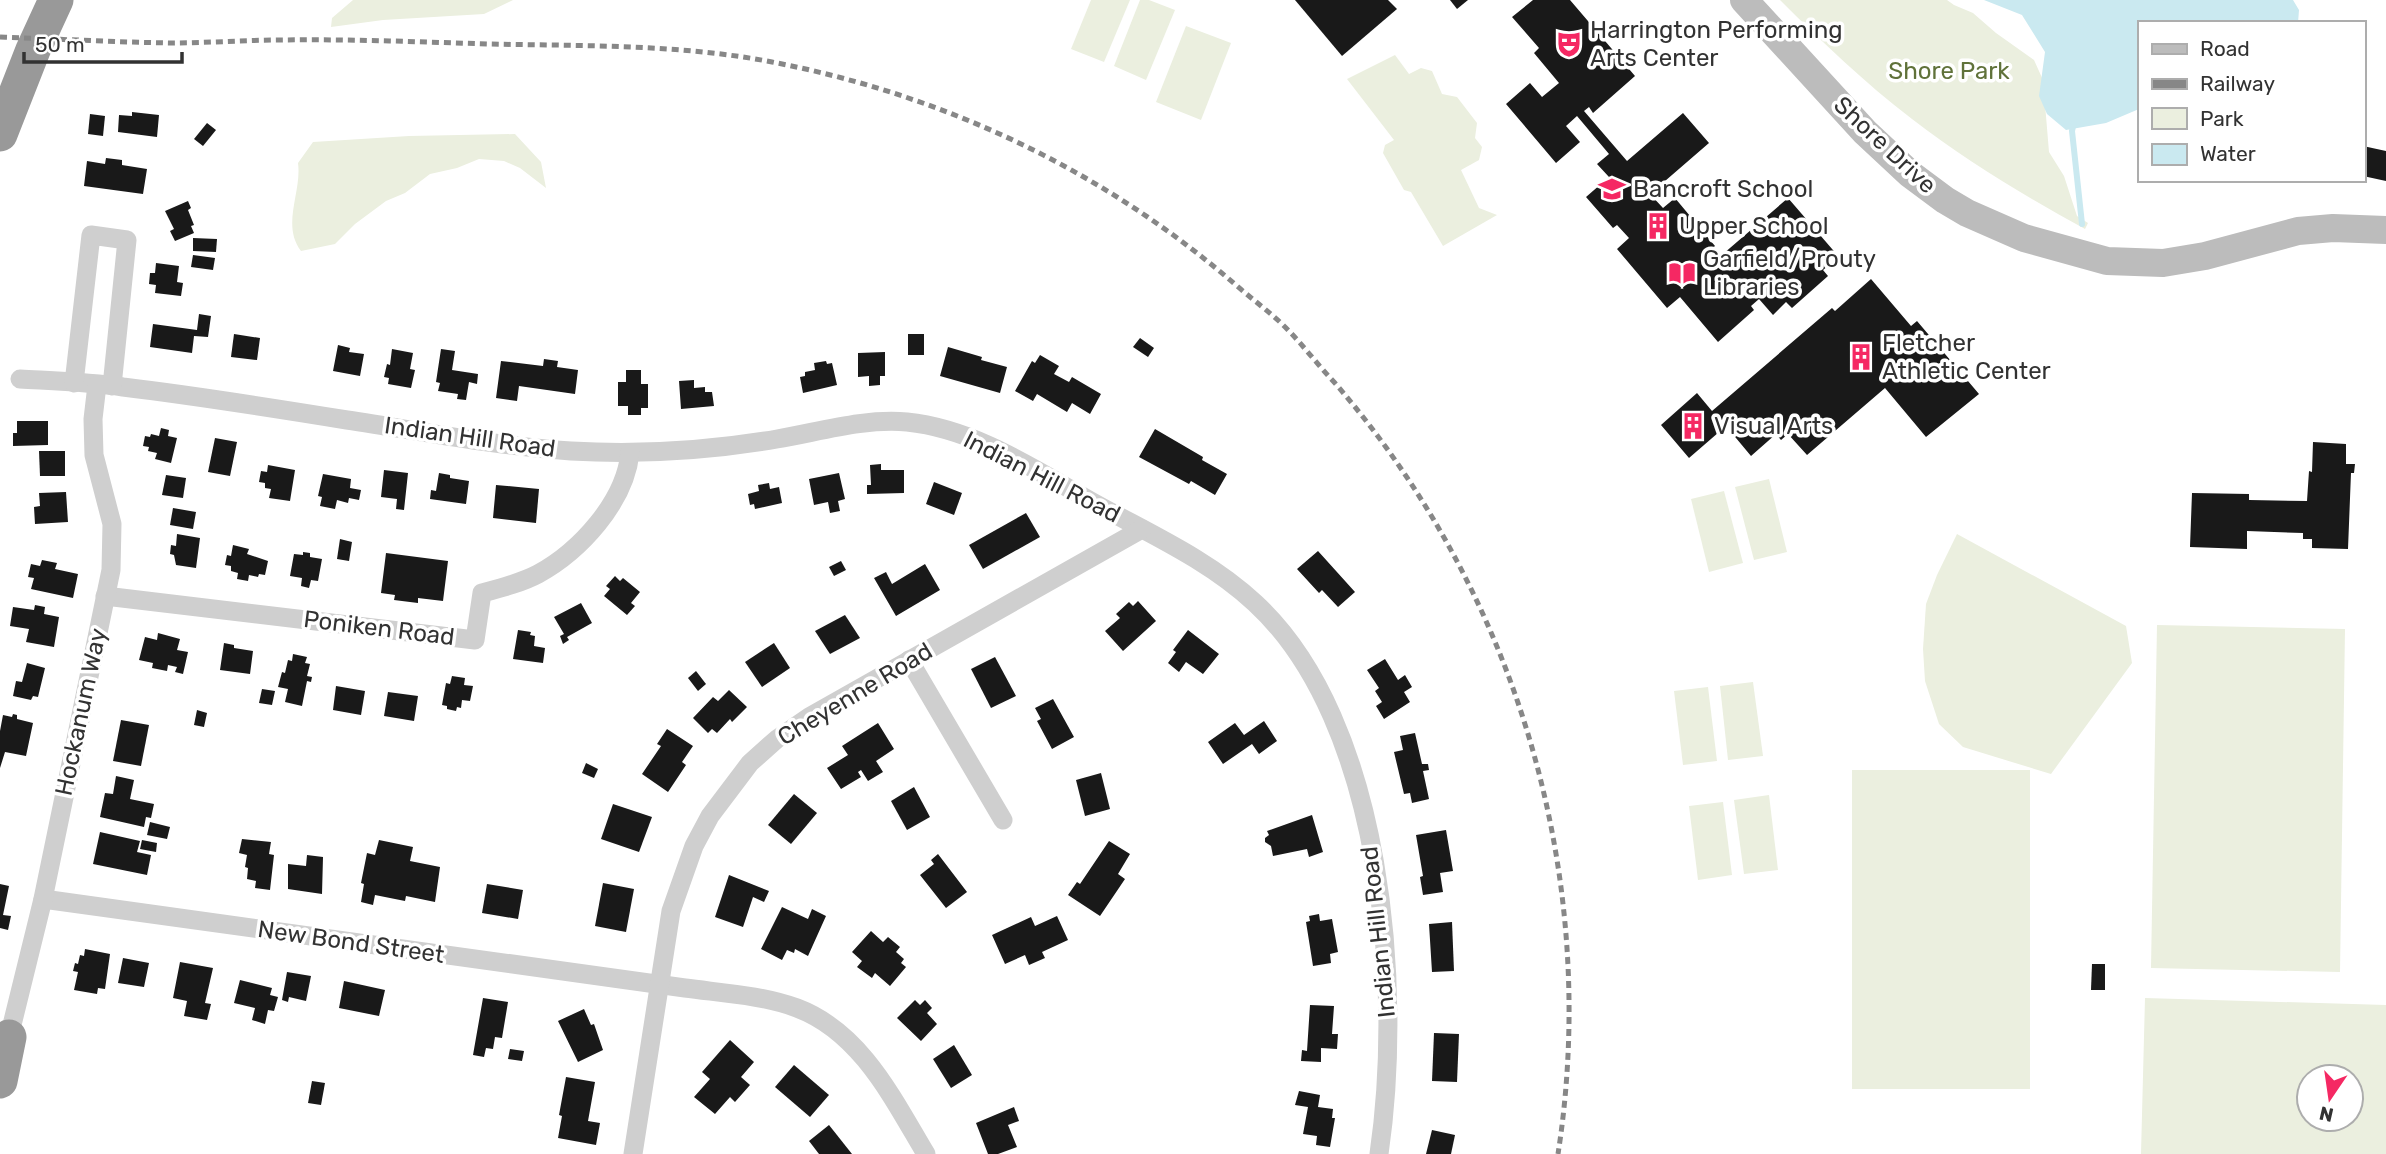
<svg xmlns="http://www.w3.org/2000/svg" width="2386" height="1154" viewBox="0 0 2386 1154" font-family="Rubik,sans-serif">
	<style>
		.green { fill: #ebefdf; fill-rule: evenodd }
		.water { fill: #cae9f0 }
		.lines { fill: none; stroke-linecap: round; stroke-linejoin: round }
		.stream { stroke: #cae9f0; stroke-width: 6 }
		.building { fill: #191919 }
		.street { stroke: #cfcfcf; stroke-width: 19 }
		.secondary { stroke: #bcbcbc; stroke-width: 28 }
		.highway { stroke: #999; stroke-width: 35 }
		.rail { stroke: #878787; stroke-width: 5; stroke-dasharray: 7 5; stroke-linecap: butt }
		.labels { text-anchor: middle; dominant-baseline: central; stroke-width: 7; stroke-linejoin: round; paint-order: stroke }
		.poi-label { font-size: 24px; fill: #323232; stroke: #fff; text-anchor: start }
		.park-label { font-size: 24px; fill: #60723a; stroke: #fff }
		.street-label { font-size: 24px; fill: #323232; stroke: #fff }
	</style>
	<rect width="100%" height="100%" fill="#fff"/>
	<!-- green -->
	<g class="green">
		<polygon points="353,0 513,0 484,14 383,20 331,27 332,18"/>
		<polygon points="1091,0 1130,0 1104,62 1071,49"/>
		<polygon points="1140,0 1149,0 1175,10 1146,80 1114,66"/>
		<path d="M1780 0H1947L1954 5 1973 13 1996 33 2034 60 2043 80 2049 152 2064 176 2077 216 2088 223 2085 229C2025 196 1966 161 1912 119 1865 83 1822 42 1780 0Z"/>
		<polygon points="1186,26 1231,43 1201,120 1156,102"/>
		<polygon points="1395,55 1409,74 1421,68 1432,71 1442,94 1457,97 1477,123 1475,138 1482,147 1479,160 1461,170 1479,208 1497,215 1443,246 1411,192 1404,190 1383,153 1385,145 1394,140 1347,79"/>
		<path d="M515 134 541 162 546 188 520 168 504 161 479 159 457 168 430 174 405 193 386 201 355 224 335 244 301 251C281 225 302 192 298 163L313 142 409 136Z"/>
		<polygon points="1769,479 1787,552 1754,560 1735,487"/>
		<polygon points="1724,491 1743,563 1709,572 1691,499"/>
		<polygon points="1957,534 2126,626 2132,663 2051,774 1963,747 1939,724 1925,681 1923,649 1926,604 1937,575"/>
		<polygon points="2157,625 2345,629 2340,972 2151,968"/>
		<polygon points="1753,682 1763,756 1728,760 1720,686"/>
		<polygon points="1708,687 1717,761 1683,765 1674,691"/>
		<rect x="1852" y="770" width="178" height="319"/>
		<polygon points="1769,795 1778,870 1744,874 1734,800"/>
		<polygon points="1723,802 1732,875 1698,880 1689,806"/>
		<path d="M2145 998 2386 1005V1154H2141ZM2309 1077H2351V1119H2309Z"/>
	</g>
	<!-- water -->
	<polygon class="water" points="1984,0 2293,0 2299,10 2298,23 2139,23 2139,109 2106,123 2066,130 2047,114 2039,96 2045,52 2022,15"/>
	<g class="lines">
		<!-- stream -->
		<polyline class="stream" points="2074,122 2072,131 2082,224"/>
	</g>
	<!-- building -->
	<g class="building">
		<polygon points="1295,0 1388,0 1397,9 1342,56"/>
		<polygon points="1450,0 1468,0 1457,9"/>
		<polygon points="1533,0 1570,0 1635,76 1593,113 1589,107 1584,111 1627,161 1683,113 1709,143 1650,194 1663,208 1675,198 1715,246 1704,255 1715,269 1727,258 1723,254 1788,198 1839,257 1823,270 1828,276 1792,308 1786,302 1773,315 1759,299 1751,306 1754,310 1718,342 1680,297 1667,308 1617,249 1629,238 1617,225 1613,228 1586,197 1609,177 1597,164 1609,154 1577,116 1566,126 1580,142 1556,163 1506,104 1530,83 1542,97 1559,83 1534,53 1539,48 1512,17"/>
		<polygon points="132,112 159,115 157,137 118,132 119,115 132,116"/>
		<polygon points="90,114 105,116 103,136 88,134"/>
		<polygon points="207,123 216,130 203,146 194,139"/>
		<polygon points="2363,146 2386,151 2386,181 2363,176"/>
		<polygon points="106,158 122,160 122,165 147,169 143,194 84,186 87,161 105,164"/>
		<polygon points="188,201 191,208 188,210 194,225 191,226 194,233 175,241 170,231 174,229 165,211"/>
		<polygon points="193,238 217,239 216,252 193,251"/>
		<polygon points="193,255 215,258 213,270 191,267"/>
		<polygon points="156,263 179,266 177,282 183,283 181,296 155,293 156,285 149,284 150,273 155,273"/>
		<polygon points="1871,279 1911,326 1917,321 1979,394 1926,437 1885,388 1807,455 1788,434 1781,440 1776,434 1751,456 1726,426 1689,458 1661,425 1697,393 1712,411 1832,308 1835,311"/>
		<polygon points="199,314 211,316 208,337 194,336 192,353 150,347 153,324 197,330"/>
		<polygon points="234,334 260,338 257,360 231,357"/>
		<rect x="908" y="334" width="16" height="21"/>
		<polygon points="1140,338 1154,348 1148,357 1133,347"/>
		<polygon points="338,345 350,348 349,352 364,354 360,376 333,371"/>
		<polygon points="948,347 982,357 981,360 1007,367 1000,393 940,376"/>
		<polygon points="392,349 413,353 410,369 415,370 411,388 388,384 389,378 384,377 387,364 390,365"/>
		<polygon points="441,349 455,351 452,370 478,374 477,384 469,382 466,400 457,399 458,394 438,391 440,383 436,382"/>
		<polygon points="885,352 885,376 880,376 880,385 869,386 869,376 858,377 858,353"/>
		<polygon points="1040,355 1059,366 1054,374 1069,382 1072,377 1101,394 1090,414 1072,403 1067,412 1037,394 1033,401 1015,391 1032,361 1035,363"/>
		<polygon points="544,359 558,361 557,367 578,370 575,394 519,386 517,401 496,398 501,361 543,366"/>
		<polygon points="826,361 827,364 832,363 837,385 803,393 800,377 805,376 805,372 815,370 814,363"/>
		<polygon points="626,370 641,370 641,384 648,384 648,408 641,408 641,415 628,415 628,406 618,406 618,382 626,382"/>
		<polygon points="694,380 694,388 705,387 705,392 712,392 714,406 681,409 679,381"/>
		<polygon points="17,421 48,421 48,445 13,446 13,433 17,433"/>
		<polygon points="161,428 169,430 168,436 177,438 171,463 155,459 157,453 148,451 149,447 143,446 145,436 150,437 151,434 159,436"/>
		<polygon points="1155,429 1203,457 1202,460 1227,474 1215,495 1191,481 1189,484 1139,457"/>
		<polygon points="215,438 237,442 230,476 208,472"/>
		<polygon points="2313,442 2346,444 2346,464 2355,464 2354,473 2351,473 2348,549 2312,548 2312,539 2303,539 2303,533 2247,531 2247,549 2190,547 2192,493 2249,494 2249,500 2307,501 2309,471 2312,472"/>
		<polygon points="39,451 65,451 65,476 40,476"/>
		<polygon points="881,464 881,470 904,470 904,493 867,494 867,485 871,485 870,465"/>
		<polygon points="268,465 295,470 290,501 269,498 271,489 265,488 265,483 259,482 261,471 267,472"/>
		<polygon points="384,470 408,473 404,510 396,509 397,499 381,497"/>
		<polygon points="439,473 450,475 450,478 469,481 466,504 430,499 431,490 436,491"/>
		<polygon points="839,473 845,499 838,501 840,511 830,513 828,502 814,505 809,479"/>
		<polygon points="323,474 351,479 350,488 361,490 359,500 349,498 348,503 337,500 335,509 320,506 322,497 318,496"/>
		<polygon points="166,475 186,478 183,498 162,495"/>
		<polygon points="934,482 962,493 954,515 926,504"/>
		<polygon points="769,483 770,489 779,487 782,503 755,509 754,504 750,505 748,494 759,491 758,485"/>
		<polygon points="496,485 539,489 536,523 493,518"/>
		<polygon points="66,492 68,522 35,524 34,507 40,506 39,493"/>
		<polygon points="173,508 196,512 193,529 170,525"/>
		<polygon points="1026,513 1040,537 983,569 969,545"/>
		<polygon points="177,534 200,538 196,568 176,565 174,555 170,554 171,545 176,546"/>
		<polygon points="340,539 352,542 349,561 337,559"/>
		<polygon points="233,545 249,549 247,554 268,561 265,575 259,574 258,577 249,575 248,581 237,579 238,573 231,571 231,566 225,565 227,555 231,556"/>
		<polygon points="1318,551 1355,592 1338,607 1322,590 1319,593 1297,569"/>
		<polygon points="303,552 310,553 310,557 322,559 318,581 311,580 309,588 301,586 302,578 290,576 294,554 303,555"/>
		<polygon points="386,553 448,561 443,601 418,598 418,603 394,600 395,595 381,593"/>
		<polygon points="42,560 57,563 55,569 78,574 73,598 31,589 34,578 28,577 31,564 40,566"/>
		<polygon points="841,561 846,570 834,576 829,567"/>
		<polygon points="925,564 940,590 896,616 874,578 886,572 892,584"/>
		<polygon points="615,576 620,581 623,578 640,592 631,603 635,606 627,615 604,596 610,589 606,586"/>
		<polygon points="1138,601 1156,621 1123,651 1105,631 1120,618 1116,614 1129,602 1133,606"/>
		<polygon points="581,603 592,623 567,637 569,640 563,644 560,636 564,634 554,617"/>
		<polygon points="35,605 45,607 44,614 59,617 54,647 26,642 29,629 10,626 13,607 34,610"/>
		<polygon points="845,615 860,638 830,654 815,631"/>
		<polygon points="518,630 531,632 530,635 535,636 534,646 545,648 543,663 513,659"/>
		<polygon points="1188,630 1219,654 1203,674 1186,662 1179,672 1168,663 1176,652 1173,650"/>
		<polygon points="158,633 180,639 177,650 188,652 183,674 175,672 177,667 168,665 167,671 152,668 153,663 139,660 145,637 157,640"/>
		<polygon points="224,643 234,645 234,648 253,651 250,674 220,670"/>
		<polygon points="774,643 790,668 762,687 745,662"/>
		<polygon points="293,654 307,657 305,663 310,664 307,676 312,677 311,682 307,681 302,706 285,702 288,689 278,687 282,672 285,673 288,660 292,661"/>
		<polygon points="995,657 1016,696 991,708 971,669"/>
		<polygon points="1385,659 1398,680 1405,675 1412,687 1404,692 1410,702 1384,719 1376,706 1382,702 1375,691 1379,688 1367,670"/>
		<polygon points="27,663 45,668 38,697 33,696 31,700 13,696 16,681 22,682"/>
		<polygon points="696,671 706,684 698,691 688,678"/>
		<polygon points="452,676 465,678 464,685 473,686 470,701 462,700 461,708 457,707 456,711 447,709 447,706 442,705 446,683 450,684"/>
		<polygon points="336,686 365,691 361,715 333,710"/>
		<polygon points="262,689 275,691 272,705 259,703"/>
		<polygon points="729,690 747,707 732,722 730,719 717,733 712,729 708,733 693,718 713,697 718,701"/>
		<polygon points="388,692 418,696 414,721 384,716"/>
		<polygon points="1053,699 1074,737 1052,749 1037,721 1041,719 1035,708"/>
		<polygon points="197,710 207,713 204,727 194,725"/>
		<polygon points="13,714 17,715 17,719 33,723 26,756 5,752 0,768 0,731 3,715 12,717"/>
		<polygon points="121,720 149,725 141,766 113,761"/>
		<polygon points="1264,721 1277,741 1259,754 1252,744 1223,764 1208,742 1235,723 1244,735"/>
		<polygon points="878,723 894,749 876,761 883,772 868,781 861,770 858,772 861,777 841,789 827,768 848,755 842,746"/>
		<polygon points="667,729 693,746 682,762 686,765 668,792 642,774 661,746 657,744"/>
		<polygon points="1415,733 1422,764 1428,764 1429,770 1423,771 1429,799 1412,803 1410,793 1404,794 1394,752 1403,750 1400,736"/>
		<polygon points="586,763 598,769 594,778 582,773"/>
		<polygon points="1101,773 1110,809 1085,816 1076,780"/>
		<polygon points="116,776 134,780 130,799 154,804 151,818 146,817 144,827 100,817 105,793 113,794"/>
		<polygon points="914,787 930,817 907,830 891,801"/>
		<polygon points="794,794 817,813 791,844 768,825"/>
		<polygon points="613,804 652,817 639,852 601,839"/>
		<polygon points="1312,815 1323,852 1309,857 1307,849 1273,856 1271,846 1265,842 1265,838 1269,835 1267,831"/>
		<polygon points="150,822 170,827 167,839 147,835"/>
		<polygon points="1446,830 1453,871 1440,873 1443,892 1423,895 1420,877 1423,876 1416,835"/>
		<polygon points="100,832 140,841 137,852 151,855 147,875 93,864"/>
		<polygon points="242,839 271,842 269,854 274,855 270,890 255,888 256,881 247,879 248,868 245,867 247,855 239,853"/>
		<polygon points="142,840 157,843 156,852 140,849"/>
		<polygon points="379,840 413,847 410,861 440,867 435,902 406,896 405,901 375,895 373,905 361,902 364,884 361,883 367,853 375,855"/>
		<polygon points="1109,841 1130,854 1118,874 1125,879 1100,916 1068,895 1077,882 1080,884"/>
		<polygon points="938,854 967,892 946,908 920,875 934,864 931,860"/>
		<polygon points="307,855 323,857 322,894 288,889 288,864 306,866"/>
		<polygon points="729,875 769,891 764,902 753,897 743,927 715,917"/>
		<polygon points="603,883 634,889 626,932 595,926"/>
		<polygon points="0,884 9,886 3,915 11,916 8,930 0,928"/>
		<polygon points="487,884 523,890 518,919 482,913"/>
		<polygon points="782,907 808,919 812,909 826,916 808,956 795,949 794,953 787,950 782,960 761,949"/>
		<polygon points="1319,914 1320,921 1332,919 1338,952 1330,954 1331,963 1313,966 1306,922 1310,921 1309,916"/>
		<polygon points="1057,916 1068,940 1042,952 1045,958 1029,965 1025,955 1005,964 992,935 1031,917 1035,926"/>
		<polygon points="1452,922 1454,971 1432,972 1429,924"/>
		<polygon points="871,931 883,942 888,937 900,947 896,952 904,959 901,963 906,967 890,986 875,973 872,978 857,967 862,961 852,952"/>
		<polygon points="85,949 110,954 105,989 98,988 97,994 74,990 78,972 73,971 75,963 78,964 80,955 84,956"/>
		<polygon points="123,958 149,963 144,987 118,983"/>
		<polygon points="180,962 213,968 205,1003 211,1004 207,1020 184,1016 187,1001 173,998"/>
		<polygon points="2092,964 2105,964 2105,990 2091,990"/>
		<polygon points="287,972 311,976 306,1001 289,997 288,1002 282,1000"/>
		<polygon points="240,980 272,988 270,995 278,997 274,1011 268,1010 265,1024 252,1020 255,1008 234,1003"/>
		<polygon points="344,981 385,990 379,1016 339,1008"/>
		<polygon points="483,998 508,1002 502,1038 495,1037 493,1049 486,1048 484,1057 473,1055"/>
		<polygon points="915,1000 920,1005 925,1000 932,1008 927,1013 937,1024 921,1041 897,1018"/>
		<polygon points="1310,1005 1334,1006 1332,1034 1338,1034 1337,1049 1321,1048 1321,1062 1301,1061 1302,1050 1307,1051"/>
		<polygon points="584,1009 591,1025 594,1024 603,1050 578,1062 558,1021"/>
		<polygon points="1434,1033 1459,1034 1457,1082 1432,1081"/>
		<polygon points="730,1040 754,1062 741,1077 750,1085 735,1102 730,1097 715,1114 694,1097 710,1079 702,1072"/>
		<polygon points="954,1045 972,1075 951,1088 933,1059"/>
		<polygon points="510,1049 524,1051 522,1061 508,1059"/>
		<polygon points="794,1065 829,1095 810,1117 775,1087"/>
		<polygon points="566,1077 595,1082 588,1121 600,1123 596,1145 558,1138 562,1116 559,1115"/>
		<polygon points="312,1081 325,1083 321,1105 308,1103"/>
		<polygon points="1299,1091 1320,1095 1318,1107 1333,1109 1332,1118 1335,1118 1330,1147 1316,1145 1317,1136 1303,1134 1308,1107 1295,1105"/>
		<polygon points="1014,1107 1019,1121 1008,1125 1017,1147 998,1154 988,1154 976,1123"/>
		<polygon points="829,1125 852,1154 819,1154 809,1141"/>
		<polygon points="1432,1130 1455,1135 1451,1154 1426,1154"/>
	</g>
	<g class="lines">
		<!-- street -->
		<g class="street">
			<path d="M20 379C55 381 89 382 123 387 198 396 273 408 347 420 421 431 496 446 571 451 642 455 707 451 777 439 819 432 864 418 907 422 976 429 1037 471 1096 504 1150 534 1209 560 1255 603 1384 722 1403 990 1379 1154"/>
			<polyline points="74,383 91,235 127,240 112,386"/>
			<path d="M105 596 475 640 482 593C501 588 521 583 538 574 580 551 625 502 630 453"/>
			<polyline points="909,660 1003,820"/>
			<path d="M43 899 685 988C722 993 762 995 797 1008 861 1032 893 1099 926 1154"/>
			<polyline points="9,1037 43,899 111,570 112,524 94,455 93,419 97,385"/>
			<polyline points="633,1154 671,911 694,846 710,816 750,763 777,739 809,717 1142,529"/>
		</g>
		<!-- secondary -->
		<polyline class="secondary" points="1744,0 1865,132 1910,174 1945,200 1967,213 2024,238 2107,261 2163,263 2205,256 2298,231 2333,228 2386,230"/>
		<!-- highway -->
		<g class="highway">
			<polyline points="0,134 33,50 56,0"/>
			<polyline points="0,1081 9,1037"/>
		</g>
		<!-- rail -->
		<path class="rail" d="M0 37C57 39 114 42 170 43 208 43 246 40 284 40 352 39 421 42 489 44 583 46 679 44 772 62 944 95 1105 171 1237 286 1252 299 1267 310 1281 323 1300 341 1316 363 1334 382 1517 592 1601 878 1558 1154"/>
	</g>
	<!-- icons -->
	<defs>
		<symbol id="theatre-bare" viewBox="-9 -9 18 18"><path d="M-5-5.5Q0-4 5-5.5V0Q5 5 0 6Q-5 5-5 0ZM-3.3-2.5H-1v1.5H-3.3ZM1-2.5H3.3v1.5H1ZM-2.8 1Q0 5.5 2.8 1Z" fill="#f52863" stroke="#fff" stroke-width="2.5" paint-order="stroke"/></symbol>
		<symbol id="school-bare" viewBox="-9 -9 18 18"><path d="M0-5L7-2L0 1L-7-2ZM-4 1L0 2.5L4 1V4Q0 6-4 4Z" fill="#f52863" stroke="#fff" stroke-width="2.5" paint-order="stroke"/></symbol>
		<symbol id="building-bare" viewBox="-9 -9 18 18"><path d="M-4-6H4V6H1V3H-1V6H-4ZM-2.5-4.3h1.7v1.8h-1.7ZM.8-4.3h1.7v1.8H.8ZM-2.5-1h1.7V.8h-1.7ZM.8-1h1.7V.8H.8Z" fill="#f52863" stroke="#fff" stroke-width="2.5" paint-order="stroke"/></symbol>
		<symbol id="library-bare" viewBox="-9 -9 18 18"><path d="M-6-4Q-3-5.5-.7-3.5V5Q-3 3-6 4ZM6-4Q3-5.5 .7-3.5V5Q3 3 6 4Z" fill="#f52863" stroke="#fff" stroke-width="2.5" paint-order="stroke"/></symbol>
	</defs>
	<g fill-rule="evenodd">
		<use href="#theatre-bare" x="1550" y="25" width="38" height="38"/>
		<use href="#school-bare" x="1593" y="170" width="38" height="38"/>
		<use href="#building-bare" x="1639" y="207" width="38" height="38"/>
		<use href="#library-bare" x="1663" y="254" width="38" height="38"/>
		<use href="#building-bare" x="1842" y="338" width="38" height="38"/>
		<use href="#building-bare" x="1674" y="407" width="38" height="38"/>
	</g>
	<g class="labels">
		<!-- poi labels -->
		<g class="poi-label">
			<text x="1590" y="30">Harrington Performing<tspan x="1590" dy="28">Arts Center</tspan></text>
			<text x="1633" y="189">Bancroft School</text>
			<text x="1679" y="226">Upper School</text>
			<text x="1703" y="259">Garfield/Prouty<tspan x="1703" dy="28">Libraries</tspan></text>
			<text x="1882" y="343">Fletcher<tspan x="1882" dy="28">Athletic Center</tspan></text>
			<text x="1714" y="426">Visual Arts</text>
		</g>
		<!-- park labels -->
		<g class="park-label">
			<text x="1949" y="71">Shore Park</text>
		</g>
		<!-- street labels -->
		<g class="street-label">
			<text transform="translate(1885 145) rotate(43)">Shore Drive</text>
			<text transform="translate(470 437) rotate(8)">Indian Hill Road</text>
			<text transform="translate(1042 477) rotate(27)">Indian Hill Road</text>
			<text transform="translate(379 628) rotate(7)">Poniken Road</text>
			<text transform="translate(855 694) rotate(-31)">Cheyenne Road</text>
			<text transform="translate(81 712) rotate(-78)">Hockanum Way</text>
			<text transform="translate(1378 932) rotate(-96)">Indian Hill Road</text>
			<text transform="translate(351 942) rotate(8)">New Bond Street</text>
		</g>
	</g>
	<!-- legend -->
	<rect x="2138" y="21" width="228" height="161" fill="#ffffff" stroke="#adadad" stroke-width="2"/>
	<rect x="2152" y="44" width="35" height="10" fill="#bcbcbc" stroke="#adadad" stroke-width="2"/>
	<text x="2200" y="56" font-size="21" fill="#323232">Road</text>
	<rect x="2152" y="79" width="35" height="10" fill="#878787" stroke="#adadad" stroke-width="2"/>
	<text x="2200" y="91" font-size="21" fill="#323232">Railway</text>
	<rect x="2152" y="108" width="35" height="21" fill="#ebefdf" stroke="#adadad" stroke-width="2"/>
	<text x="2200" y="126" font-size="21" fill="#323232">Park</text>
	<rect x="2152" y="144" width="35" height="21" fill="#cae9f0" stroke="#adadad" stroke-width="2"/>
	<text x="2200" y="161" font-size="21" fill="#323232">Water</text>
	<!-- north arrow -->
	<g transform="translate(2330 1098) rotate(193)"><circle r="33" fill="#ffffff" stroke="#adadad" stroke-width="2"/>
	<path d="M0-5L12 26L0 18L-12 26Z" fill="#f52863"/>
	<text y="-10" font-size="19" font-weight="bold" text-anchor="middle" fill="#323232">N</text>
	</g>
	<!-- scale -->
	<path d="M24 52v10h158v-10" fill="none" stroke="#323232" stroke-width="3.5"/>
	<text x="35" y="52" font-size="21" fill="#323232" stroke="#ffffff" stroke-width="5" paint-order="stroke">50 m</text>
</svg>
